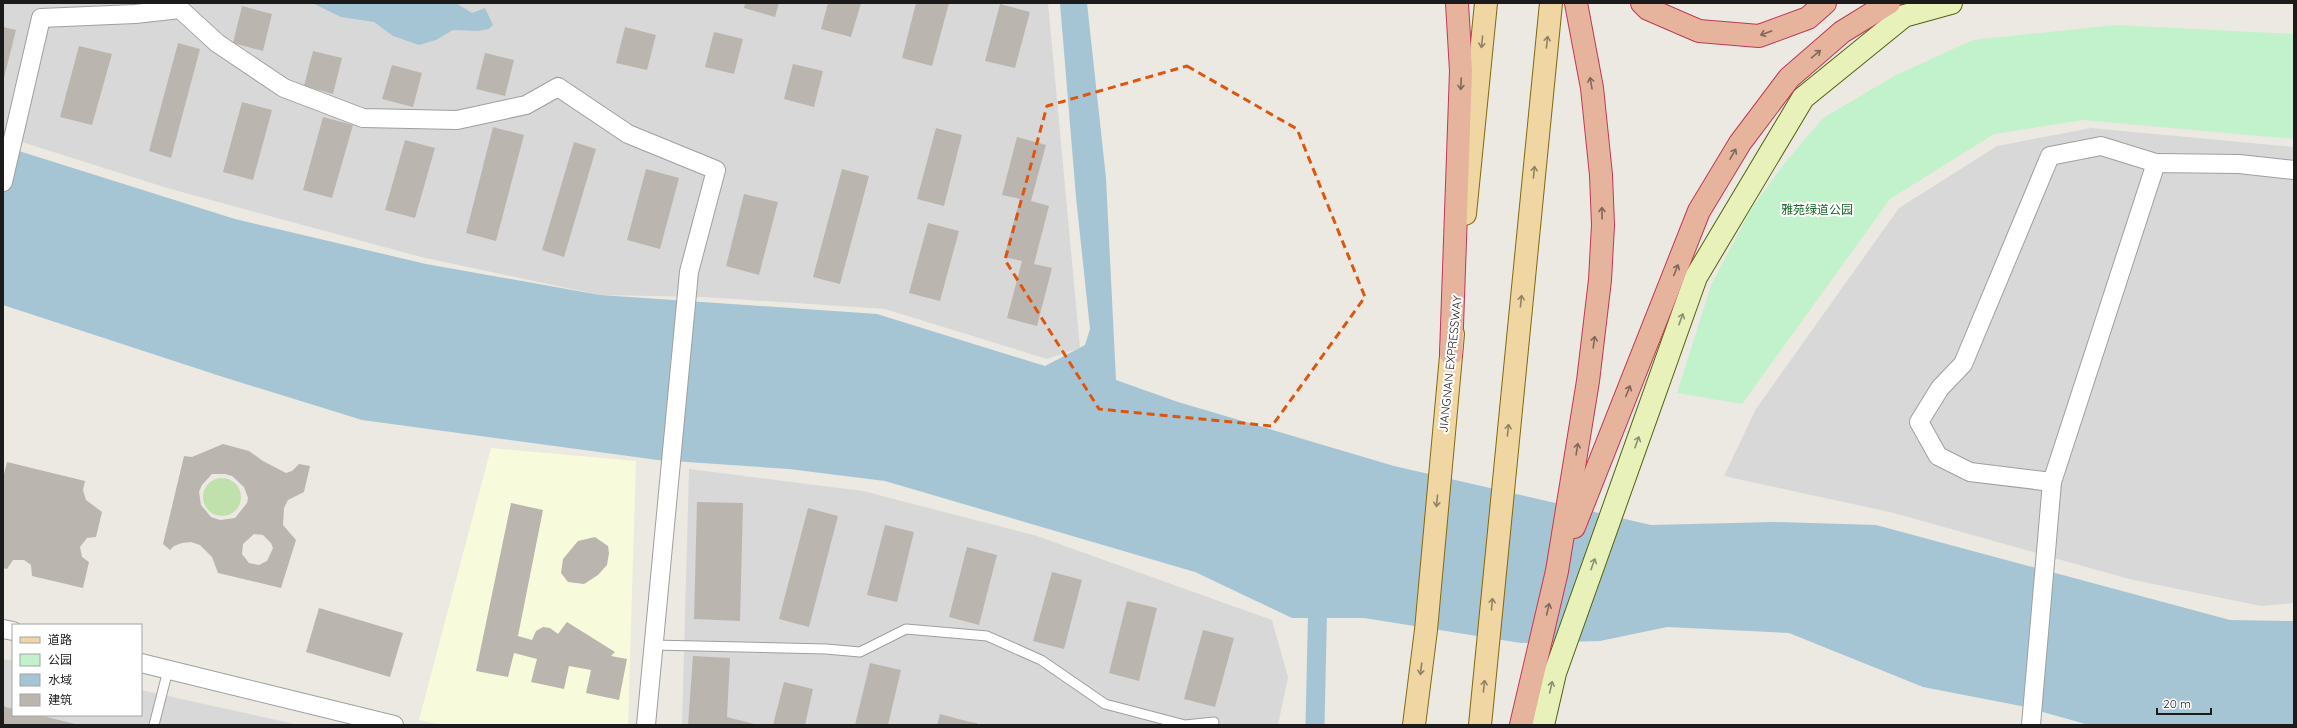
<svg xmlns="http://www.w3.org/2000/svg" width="2297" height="728" viewBox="0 0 2297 728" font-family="Quicksand,'Noto Sans SC',sans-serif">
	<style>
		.residential { fill: #d9d8d8 }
		.education { fill: #f7fbdb }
		.grass { fill: #c1e1ac }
		.park { fill: #c2f2cb }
		.water { fill: #a6c5d4 }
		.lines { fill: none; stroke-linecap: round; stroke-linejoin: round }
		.canal { stroke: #a6c5d4; stroke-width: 19 }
		.building { fill: #bbb5af; fill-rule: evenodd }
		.service-casing { stroke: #9f9f9f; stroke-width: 11 }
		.minor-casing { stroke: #9f9f9f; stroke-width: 20 }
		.secondary-casing { stroke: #526310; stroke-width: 24 }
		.primary-casing { stroke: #826810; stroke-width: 24 }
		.trunk-casing { stroke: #c13758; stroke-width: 24 }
		.service { stroke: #fff; stroke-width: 9 }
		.minor { stroke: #fff; stroke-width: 18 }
		.secondary { stroke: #e9f1ba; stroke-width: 22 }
		.primary { stroke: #f0d6a2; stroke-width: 22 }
		.trunk { stroke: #e6b49c; stroke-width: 22 }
		.oneway { stroke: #80685c }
		.oneway2 { stroke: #908265 }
		.oneway3 { stroke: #8c9172 }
		.marked { fill: none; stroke: #de560d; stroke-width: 3; stroke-dasharray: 8 5; stroke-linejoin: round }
		.labels { text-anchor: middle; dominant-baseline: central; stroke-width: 4; stroke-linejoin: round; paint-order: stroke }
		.park-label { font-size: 12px; fill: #176b27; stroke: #fff }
		.street-label { font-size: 12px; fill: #1b1b1b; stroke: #fff }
	</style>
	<rect width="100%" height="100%" fill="#ebe9e1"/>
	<!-- residential -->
	<g class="residential">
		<polygon points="3,3 1048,3 1080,348 1047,359 885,309 704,297 600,295 421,257 167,188 3,136"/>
		<polygon points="2091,128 2294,147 2294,603 2261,606 2129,579 1894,513 1724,476 1756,409 1899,208 1997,146"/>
		<polygon points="689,469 863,491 1037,536 1272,620 1288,677 1278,725 682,725"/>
		<polygon points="3,659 13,661 13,715 141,715 141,690 299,725 3,725"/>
	</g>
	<!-- education -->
	<polygon class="education" points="491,448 636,461 628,725 443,725 419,720"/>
	<!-- grass -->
	<circle class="grass" cx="222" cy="497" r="19"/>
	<!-- park -->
	<polygon class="park" points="2116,25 2294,34 2294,139 2083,120 1994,134 1890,199 1742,404 1677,393 1711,285 1750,211 1784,164 1823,118 1896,75 1973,40"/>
	<!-- water -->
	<g class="water">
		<polygon points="312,3 456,3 472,13 485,8 493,25 489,29 478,31 453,30 436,40 419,45 393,36 374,22 341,17"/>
		<polygon points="1060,3 1087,3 1106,178 1116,380 1178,402 1394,466 1651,525 1774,522 1876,525 2230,620 2294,621 2294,725 2089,725 2021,706 1923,687 1789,633 1667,627 1600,641 1521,643 1364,618 1292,618 1195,572 885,481 789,469 658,460 362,420 220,376 3,305 3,146 235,219 426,264 600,295 877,314 1045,366 1085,345 1090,329 1076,197"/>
	</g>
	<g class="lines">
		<!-- canal -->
		<polyline class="canal" points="1315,725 1318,592"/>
	</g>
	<!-- building -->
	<g class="building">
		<polygon points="745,3 779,3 775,17 744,8"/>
		<polygon points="828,3 861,3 851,37 821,29"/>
		<polygon points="916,3 949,3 932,66 902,58"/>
		<polygon points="1000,4 1030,12 1015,68 985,61"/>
		<polygon points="242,6 272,14 263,51 233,43"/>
		<polygon points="3,27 16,30 4,78 3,78"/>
		<polygon points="625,27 656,35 647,70 616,63"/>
		<polygon points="714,32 743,39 734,74 705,67"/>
		<polygon points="178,43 200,49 171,158 149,151"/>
		<polygon points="79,46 112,54 92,125 60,117"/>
		<polygon points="313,51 342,58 333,94 304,86"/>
		<polygon points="485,53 514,60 505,96 476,89"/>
		<polygon points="793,64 823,71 814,107 784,99"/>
		<polygon points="392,65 422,73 413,107 382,99"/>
		<polygon points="242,102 272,110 253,180 223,172"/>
		<polygon points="323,117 353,125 332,198 303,190"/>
		<polygon points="493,127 524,135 496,241 466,233"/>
		<polygon points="936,128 962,135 944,206 917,199"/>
		<polygon points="1017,137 1046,145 1031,201 1049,206 1034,264 1052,268 1037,326 1007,318 1022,261 1004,257 1020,199 1002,195"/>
		<polygon points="405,140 435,148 415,218 385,210"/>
		<polygon points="574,142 596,149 564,257 542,250"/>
		<polygon points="646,169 679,178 660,249 627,240"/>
		<polygon points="842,169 869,176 840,284 813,277"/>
		<polygon points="744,194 778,202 759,275 726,266"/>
		<polygon points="928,223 959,231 940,301 909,293"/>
		<path d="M223 444 249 451 263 461 286 473 292 471 299 464 310 466 304 492 288 500 284 508 283 525 296 540 281 588 218 573 212 557 200 545 191 542 182 543 174 546 170 550 163 544 184 456 192 457ZM212 474H225L232 476 244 487 248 498 247 503 235 518 220 520 211 517 201 505 199 492 202 485ZM254 534 263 535 271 543 273 548 267 561 259 565 249 563 242 554 243 544Z"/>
		<polygon points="7,462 85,481 83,490 86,500 102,512 96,537 87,538 80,547 82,557 89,562 83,588 32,576 31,565 24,560 13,560 7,569 3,568 3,478"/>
		<polygon points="697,502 743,503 740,621 694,619"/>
		<polygon points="511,503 543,510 518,636 532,640 536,631 543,627 550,628 558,634 567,622 615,652 611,656 627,659 619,700 586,693 591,670 569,666 564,689 531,682 537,659 514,653 508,677 476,671"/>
		<polygon points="808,508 838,516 809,627 779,619"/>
		<polygon points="885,525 914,532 897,602 867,595"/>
		<polygon points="595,537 608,546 609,553 607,565 598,575 584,584 568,582 561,573 563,559 578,541"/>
		<polygon points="967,547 997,555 979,625 949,617"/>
		<polygon points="1052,572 1082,580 1064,649 1033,641"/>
		<polygon points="1127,601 1157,608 1139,681 1109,673"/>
		<polygon points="319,608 403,633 390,677 306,652"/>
		<polygon points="1203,630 1234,638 1215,707 1184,699"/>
		<polygon points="693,656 730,658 727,717 758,725 688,725"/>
		<polygon points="870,663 901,670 888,725 855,725"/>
		<polygon points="784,682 813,689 805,725 773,725"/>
		<polygon points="3,706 13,709 13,715 39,715 79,725 3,725"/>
		<polygon points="940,714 970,722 977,723 977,725 937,725"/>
	</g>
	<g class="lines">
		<defs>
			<g id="service">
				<polyline points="653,645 826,649 860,652 906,629 987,636 1041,660 1105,704 1185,725 1214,722"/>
				<polyline points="154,725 168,670"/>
			</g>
			<g id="minor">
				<polyline points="3,182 41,18 135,14 180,9 217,43 284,88 363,118 457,120 526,105 558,87 628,134 716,170 689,272 646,725"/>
				<polyline points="2052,482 1970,472 1938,456 1919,422 1940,388 1963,364 2050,156 2101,146 2156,163"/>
				<polyline points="3,629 13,631"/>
				<polyline points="141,663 394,725"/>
				<polyline points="2031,725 2052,482 2156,163 2239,164 2294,170"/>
			</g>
			<polyline id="secondary" points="1543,725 1555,673 1696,277 1803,98 1904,16 1951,3"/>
			<g id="primary">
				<polyline points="1465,214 1486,3"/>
				<polyline points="1414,725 1426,630 1453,334"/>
				<polyline points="1480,725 1551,3"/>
			</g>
			<g id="trunk">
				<polyline points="1642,3 1648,9 1699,31 1759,36 1808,18 1825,3"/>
				<polyline points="1451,354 1461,71 1457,3"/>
				<polyline points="1574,527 1699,211 1740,143 1789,78 1842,32 1889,3"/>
				<polyline points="1521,725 1557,571 1588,381 1600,280 1603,225 1601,175 1592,88 1576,3"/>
			</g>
		</defs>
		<!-- service casing -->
		<use href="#service" class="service-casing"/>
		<!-- minor casing -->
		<use href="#minor" class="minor-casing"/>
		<!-- secondary casing -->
		<use href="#secondary" class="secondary-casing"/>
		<!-- primary casing -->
		<use href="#primary" class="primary-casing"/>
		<!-- trunk casing -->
		<use href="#trunk" class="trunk-casing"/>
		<!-- service -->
		<use href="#service" class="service"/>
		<!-- minor -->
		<use href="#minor" class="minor"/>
		<!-- secondary -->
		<use href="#secondary" class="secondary"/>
		<!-- primary -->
		<use href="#primary" class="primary"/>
		<!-- trunk -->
		<use href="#trunk" class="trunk"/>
	</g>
	<!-- one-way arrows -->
	<defs><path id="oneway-shaft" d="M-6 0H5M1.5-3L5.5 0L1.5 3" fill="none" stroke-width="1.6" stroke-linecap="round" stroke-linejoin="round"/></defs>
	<g class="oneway">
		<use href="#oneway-shaft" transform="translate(1766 33) rotate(160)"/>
		<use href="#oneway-shaft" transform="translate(1816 54) rotate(-40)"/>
		<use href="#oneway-shaft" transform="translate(1591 83) rotate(-100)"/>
		<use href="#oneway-shaft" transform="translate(1461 84) rotate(92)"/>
		<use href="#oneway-shaft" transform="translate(1733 154) rotate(-60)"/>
		<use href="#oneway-shaft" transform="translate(1602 213) rotate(-91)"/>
		<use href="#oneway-shaft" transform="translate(1676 270) rotate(-68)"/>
		<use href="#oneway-shaft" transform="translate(1594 342) rotate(-82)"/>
		<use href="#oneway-shaft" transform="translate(1628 391) rotate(-68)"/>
		<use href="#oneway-shaft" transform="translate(1577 449) rotate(-81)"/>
		<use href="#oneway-shaft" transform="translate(1548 609) rotate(-77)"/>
	</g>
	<g class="oneway2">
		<use href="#oneway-shaft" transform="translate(1482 42) rotate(96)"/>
		<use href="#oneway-shaft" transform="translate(1547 42) rotate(-84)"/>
		<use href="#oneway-shaft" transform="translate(1534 172) rotate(-84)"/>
		<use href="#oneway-shaft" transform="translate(1521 301) rotate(-84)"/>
		<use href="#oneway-shaft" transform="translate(1508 430) rotate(-84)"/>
		<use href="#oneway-shaft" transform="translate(1437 501) rotate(95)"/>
		<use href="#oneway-shaft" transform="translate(1492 604) rotate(-85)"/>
		<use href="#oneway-shaft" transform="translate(1421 669) rotate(97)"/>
		<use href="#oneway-shaft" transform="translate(1484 686) rotate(-84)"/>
	</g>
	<g class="oneway3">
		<use href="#oneway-shaft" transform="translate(1681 319) rotate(-70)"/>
		<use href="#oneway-shaft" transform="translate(1637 442) rotate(-70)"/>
		<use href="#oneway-shaft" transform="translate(1593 564) rotate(-70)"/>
		<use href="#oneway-shaft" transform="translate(1551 687) rotate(-77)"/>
	</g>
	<!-- marked area -->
	<path class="marked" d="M1187 66 1297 129 1365 297 1272 426 1099 409 1005 260 1047 106Z"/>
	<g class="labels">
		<!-- park labels -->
		<g class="park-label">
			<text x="1817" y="209">雅苑绿道公园</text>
		</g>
		<!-- street labels -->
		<g class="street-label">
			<text transform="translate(1450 364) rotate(-84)">JIANGNAN EXPRESSWAY</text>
		</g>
	</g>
	<!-- border -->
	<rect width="2297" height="728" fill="none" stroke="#1b1b1b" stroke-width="8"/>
	<!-- legend -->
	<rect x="12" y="624" width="130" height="92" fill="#ffffff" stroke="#a4a4a4"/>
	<rect x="20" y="637" width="20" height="6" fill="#f0d6a2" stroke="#a4a4a4"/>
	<text x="48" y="644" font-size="12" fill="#1b1b1b">道路</text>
	<rect x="20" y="654" width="20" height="12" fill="#c2f2cb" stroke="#a4a4a4"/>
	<text x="48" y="664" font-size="12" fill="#1b1b1b">公园</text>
	<rect x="20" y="674" width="20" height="12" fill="#a6c5d4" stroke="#a4a4a4"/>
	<text x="48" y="684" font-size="12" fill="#1b1b1b">水域</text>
	<rect x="20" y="694" width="20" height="12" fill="#bbb5af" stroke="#a4a4a4"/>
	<text x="48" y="704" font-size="12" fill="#1b1b1b">建筑</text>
	<!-- scale -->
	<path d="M2157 708v6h54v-6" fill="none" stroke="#1b1b1b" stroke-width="2"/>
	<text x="2163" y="708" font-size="12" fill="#1b1b1b" stroke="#ffffff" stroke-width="3" paint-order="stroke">20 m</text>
</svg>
